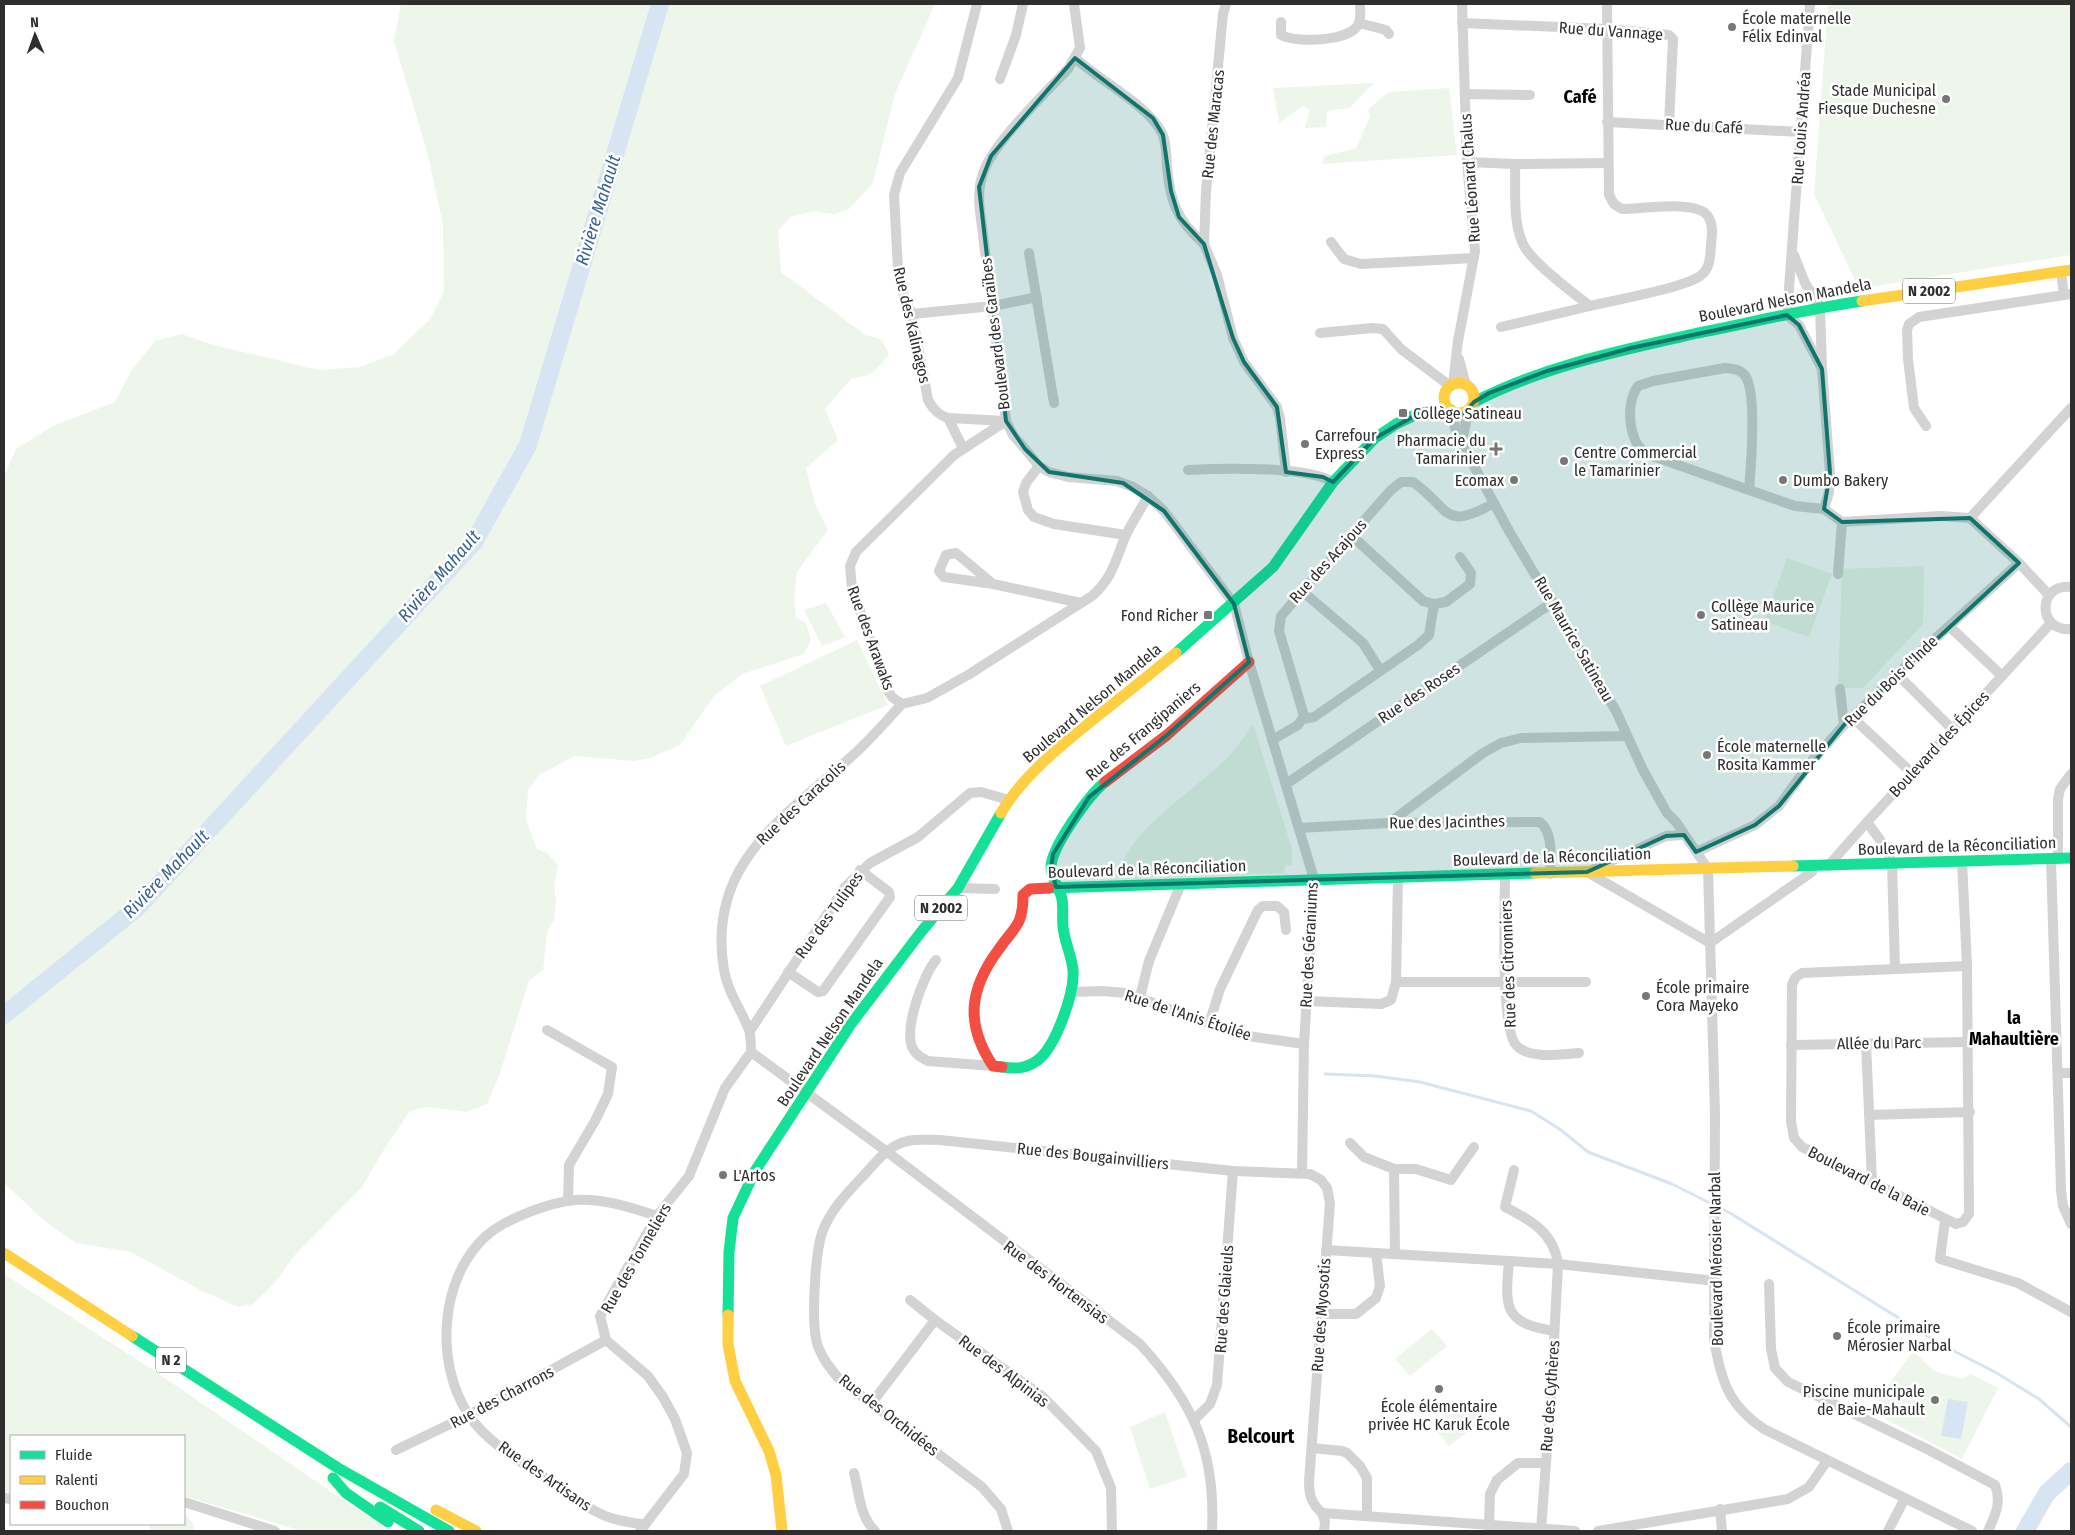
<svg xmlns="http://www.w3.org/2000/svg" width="2075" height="1535" viewBox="0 0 2075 1535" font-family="'Fira Sans Condensed',sans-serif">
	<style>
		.green { fill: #eef5eb }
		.water { fill: #d7e4f2 }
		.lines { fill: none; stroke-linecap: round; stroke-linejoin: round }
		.stream { stroke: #d7e4f2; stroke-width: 3 }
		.river { stroke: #d7e4f2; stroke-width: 18 }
		.street { stroke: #d3d3d3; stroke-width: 10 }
		.fast { stroke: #16e098; stroke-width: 11 }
		.slow { stroke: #ffcf43; stroke-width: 11 }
		.jam { stroke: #f24e42; stroke-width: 11 }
		.marked { fill: #0f766e; fill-opacity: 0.2; stroke: #0f766e; stroke-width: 4; stroke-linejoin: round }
		.poi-dot { fill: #777; stroke: #fff; stroke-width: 2 }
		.labels { text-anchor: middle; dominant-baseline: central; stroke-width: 5; stroke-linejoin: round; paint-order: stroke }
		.shield { fill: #fff; stroke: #6d6d6d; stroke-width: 1 }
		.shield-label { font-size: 15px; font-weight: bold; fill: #2e2e2e }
		.poi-label { font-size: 16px; fill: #2e2e2e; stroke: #fff; text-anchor: start }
		.street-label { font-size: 16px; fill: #2e2e2e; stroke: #fff }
		.neighbourhood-label { font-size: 18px; font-weight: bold; fill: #000; stroke: #fff }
		.water-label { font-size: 18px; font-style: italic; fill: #386293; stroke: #fff }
		.quarter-label { font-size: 19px; font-weight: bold; fill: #000; stroke: #fff }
	</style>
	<rect width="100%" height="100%" fill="#fff"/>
	<!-- green -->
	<g class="green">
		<path d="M401 4H935L895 94 873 183 849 209 834 214 814 211 790 217 778 231 781 272 864 334 882 340 889 354C877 370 871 377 852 378L825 409 838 440 806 468 815 504 828 530 797 572 794 601 796 618 806 623 811 640 804 654 742 674 714 696 680 745 650 758 633 761 575 756 539 775 528 790 526 820 537 849 547 853 558 865 554 885 556 899 554 920 547 932 543 970 529 981 499 1076 487 1104 467 1112 427 1107 410 1111 386 1146 362 1187 295 1255 273 1285 253 1304 238 1307 200 1290 131 1252 76 1243 47 1223 4 1183V476L16 449 53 426 115 402 131 371 155 341 182 334 210 344 319 370 360 367 394 354 430 319 444 291 443 225 428 155 394 41Z"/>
		<polygon points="1828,4 2071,4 2071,255 1856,289 1854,278 1814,194"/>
		<polygon points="1374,83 1349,108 1327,111 1326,127 1305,128 1310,110 1303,106 1279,123 1273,88"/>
		<polygon points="1449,88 1457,155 1322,164 1325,156 1356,148 1370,117 1368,109 1389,92"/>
		<polygon points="1787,558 1832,574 1809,637 1764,621"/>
		<polygon points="1924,566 1923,624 1863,688 1838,688 1842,569"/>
		<polygon points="826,603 845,637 822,646 804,610"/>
		<polygon points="857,640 888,705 786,746 760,686"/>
		<path d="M1253 724 1292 849V865H1286L1283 873 1117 877C1125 833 1196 789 1227 758 1237 748 1245 735 1253 724Z"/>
		<polygon points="4,1274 153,1370 389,1531 302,1531 184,1496 184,1436 11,1436 11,1493 4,1492"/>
		<polygon points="1432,1329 1447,1346 1410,1376 1395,1359"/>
		<polygon points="1913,1351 1934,1371 1962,1379 1971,1374 1998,1388 1962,1459 1870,1411"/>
		<polygon points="1468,1399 1483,1420 1449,1446 1433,1426"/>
		<polygon points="1165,1412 1187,1477 1150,1489 1130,1427"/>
		<polygon points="185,1514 193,1524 194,1531 151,1531 148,1524 170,1524 182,1526"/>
	</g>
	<!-- water -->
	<polygon class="water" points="1948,1399 1968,1402 1961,1439 1941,1436"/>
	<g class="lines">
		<!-- stream -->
		<polyline class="stream" points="1325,1074 1375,1076 1420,1082 1531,1111 1561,1130 1588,1152 1672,1184 1730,1213 1942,1345 1995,1372 2039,1399 2071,1427"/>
		<!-- river -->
		<g class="river">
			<polyline points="4,1015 138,907 474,542 528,445 660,4"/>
			<polyline points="2025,1531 2047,1493 2071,1471"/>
		</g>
		<!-- street -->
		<g class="street">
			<path d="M977 4 958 78 900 173 894 195 898 270 904 297 912 314 928 400C933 409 938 415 948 418L1006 421"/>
			<path d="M1074 4 1080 48 1068 69C1046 92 999 138 986 166 979 180 978 195 980 211L1006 421 1013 435 1025 449 1039 466 1049 472 1068 477 1117 481 1133 487 1148 496 1164 511 1234 604 1249 662 1314 879 1304 1044 1302 1173"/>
			<polyline points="1226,4 1223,14 1206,191 1204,244 1217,275 1233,338 1244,362 1277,407 1280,418 1286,472"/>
			<polyline points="1810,4 1787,315 1799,325 1822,369"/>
			<path d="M1281 22V35C1295 43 1352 42 1359 23 1361 18 1360 9 1360 4"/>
			<polyline points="1359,23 1386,30 1389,34"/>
			<polyline points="1462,23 1607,29 1669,35 1673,39 1669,124"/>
			<path d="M1075 58C1099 80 1149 106 1162 133 1167 144 1166 156 1167 167 1170 203 1178 221 1204 244"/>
			<polyline points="1000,79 1016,35 1023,4"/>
			<polyline points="1465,94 1530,95"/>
			<polyline points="1607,122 1801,132"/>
			<polyline points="1467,162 1515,164 1608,163"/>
			<path d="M1515 164C1516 189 1512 223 1524 246 1534 264 1573 293 1590 306 1614 300 1684 288 1700 276 1711 268 1710 256 1711 245 1712 235 1714 224 1707 215 1695 200 1641 209 1622 209L1614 204 1609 195 1607 4"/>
			<polyline points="1331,242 1344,259 1361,264 1474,258"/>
			<polyline points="1029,253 1054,403"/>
			<polyline points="1794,255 1805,283 1820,307 1822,369 1830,473 1829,492 1824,509"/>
			<polyline points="2061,272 2064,295"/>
			<polyline points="912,314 993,306 1037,297"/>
			<polyline points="1501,327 1590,306"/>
			<polyline points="1320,333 1372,328 1383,329 1401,349 1450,386"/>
			<polyline points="1459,359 1466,385"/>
			<polyline points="1453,384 1458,341 1475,251 1467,162 1462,4"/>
			<path d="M1453 411 1455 428 1462 444 1509 531 1616 711 1643 770 1667 813 1676 822 1708 869 1715 1114 1714 1340C1721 1380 1728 1405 1764 1429L1972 1531"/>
			<polyline points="948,418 963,448"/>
			<path d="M1006 421 954 455 856 552 850 566 852 588 888 691 892 697 902 704 927 698 968 675 1092 596C1113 578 1116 558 1126 535 1132 522 1141 509 1148 496"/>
			<polyline points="1926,426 1914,408 1908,359 1907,330 1909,324 1919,317 2071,294"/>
			<polyline points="1462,443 1468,410"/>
			<polyline points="1039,466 1026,483 1023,492 1028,510 1034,517 1054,524 1126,535"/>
			<path d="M1188 470C1223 468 1305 466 1333 482"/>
			<path d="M1749 490 1647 454C1628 442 1625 404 1638 386L1653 381 1725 368C1733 369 1741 369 1746 377 1757 396 1751 466 1749 490L1795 506 1824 509"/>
			<polyline points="1824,509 1842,522"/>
			<polyline points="1970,518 2071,408"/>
			<polyline points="1842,522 1940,516 1970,518 2019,563 2049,595"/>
			<polyline points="1351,535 1423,601 1434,604"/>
			<polyline points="1838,574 1842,522"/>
			<polyline points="993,584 944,577 939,571 946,555 956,553 993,584 1081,603"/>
			<path d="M2071 587C2037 583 2037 632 2071 629"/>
			<polyline points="1302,591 1363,643 1380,670"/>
			<polyline points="1949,626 2002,676"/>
			<polyline points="1897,674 1953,730"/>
			<polyline points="1840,689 1844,725"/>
			<path d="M902 704C886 721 870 740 852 756 784 818 706 863 724 970 728 993 741 1009 749 1030 751 1036 751 1045 751 1052L886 1151 1140 1344C1193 1402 1216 1451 1212 1531"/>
			<polyline points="1852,717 1912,773"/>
			<polyline points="1303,719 1314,717 1418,645 1429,635 1434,604 1446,602 1470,584 1471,573 1460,557"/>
			<path d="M1272 740 1298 725 1304 716 1279 631 1281 616 1390 491 1401 482H1413C1451 509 1443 532 1494 503"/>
			<polyline points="1286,784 1553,602"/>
			<polyline points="1867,822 1888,851 1892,864 1895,968"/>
			<polyline points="1389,823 1483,753 1501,743 1521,738 1626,736"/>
			<path d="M1299 828 1389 823 1540 822C1554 834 1550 857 1550 874"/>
			<polyline points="1696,852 1755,825 1779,806 1810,763 1844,725 1927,646 2019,563"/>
			<polyline points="2051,859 2061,1190 2063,1206 2071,1224"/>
			<polyline points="2058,859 2058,799 2060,789 2071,774"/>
			<polyline points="1962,861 1967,966 1969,1214 1963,1222 1956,1224 1802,1147 1794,1138 1791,1121 1792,985 1795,978 1802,973 1967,966"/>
			<polyline points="1828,866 1867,822 2051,623"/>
			<polyline points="1592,870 1666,836 1684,835"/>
			<polyline points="1587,872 1710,943 1812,872 1813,867"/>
			<path d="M1505 875C1505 905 1500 1027 1516 1045 1529 1060 1562 1054 1579 1053"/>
			<polyline points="958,888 995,889"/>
			<path d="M936 960C923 975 903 1030 913 1049 916 1055 922 1058 928 1061L993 1066"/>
			<polyline points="788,972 818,992 823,991 890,897 889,892 860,870"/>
			<polyline points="1396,982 1586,982"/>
			<polyline points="1072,992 1102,991 1126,993 1241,1035 1304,1044"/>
			<polyline points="1140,997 1149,961 1181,884"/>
			<polyline points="1306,1001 1381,1004 1391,1000 1396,982 1398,878"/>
			<polyline points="1209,1024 1220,989 1258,910 1263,906 1277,906 1284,912 1286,930"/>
			<polyline points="547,1030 612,1067 608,1094 595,1121 569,1165 568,1201"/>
			<polyline points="750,1031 845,887 870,863 918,837 970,793 981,792 1009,800"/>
			<polyline points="1866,1043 1872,1181"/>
			<polyline points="1791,1045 1968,1042"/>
			<polyline points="2058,1073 2071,1073"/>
			<polyline points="1869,1115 1970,1112"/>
			<polyline points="1350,1143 1364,1157 1394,1169 1395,1253"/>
			<polyline points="1394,1169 1416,1169 1451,1180 1474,1147"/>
			<path d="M1514 1170 1505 1207C1531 1220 1554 1233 1558 1264L1551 1397 1541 1529"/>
			<polyline points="1945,1220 1940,1259 2018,1283 2071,1312"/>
			<polyline points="1326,1250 1558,1264 1716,1281"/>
			<path d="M1509 1261C1505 1307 1503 1323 1554 1331"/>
			<path d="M1769 1284 1771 1349 1775 1368 1788 1382 1927 1449 1995 1485C2002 1503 1995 1515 1988 1531"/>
			<polyline points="910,1300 935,1320"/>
			<polyline points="1322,1314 1356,1314 1376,1298 1380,1286 1376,1253"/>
			<polyline points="871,1404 935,1320 1042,1396 1096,1451 1111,1488 1112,1531"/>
			<polyline points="1194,1420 1210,1404 1217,1385 1233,1171"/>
			<polyline points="1312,1448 1342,1451 1347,1453 1360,1466 1367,1478 1367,1515"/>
			<polyline points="396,1450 469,1415 606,1340"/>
			<path d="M854 1473C859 1493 860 1517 875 1531"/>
			<polyline points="4,1498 11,1499"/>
			<polyline points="184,1502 275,1531"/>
			<polyline points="1720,1509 1722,1531"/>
			<polyline points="1322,1513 1325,1522 1324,1531"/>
			<path d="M645 1525C629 1522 611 1520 597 1512 584 1506 572 1495 559 1487 530 1467 488 1445 468 1414 435 1363 439 1279 486 1236 505 1219 550 1202 576 1200 603 1198 632 1208 657 1216"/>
			<polyline points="1489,1525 1490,1494 1497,1480 1518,1463 1546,1463"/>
			<polyline points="640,1531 684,1474 687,1453 675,1419 663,1397 648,1376 606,1340 600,1316 657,1216 689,1176 725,1088 751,1052"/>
			<path d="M1008 1531 1001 1509 982 1487 839 1379C830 1368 821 1357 817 1343 811 1322 815 1254 822 1233 830 1210 848 1192 865 1174 875 1163 885 1150 899 1144 911 1138 927 1140 940 1140L1233 1171 1310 1174 1321 1180 1327 1188 1330 1203 1309 1481C1309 1495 1311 1503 1322 1513L1575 1531"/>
			<polyline points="1598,1531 1788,1499 1809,1487 1827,1461"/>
			<polyline points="1888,1531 1905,1498"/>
		</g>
		<!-- fast -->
		<g class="fast">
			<path d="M1474 402C1543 366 1623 350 1698 333 1753 322 1807 309 1862 301"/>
			<polyline points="1176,653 1273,567 1333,482 1375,438 1396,424 1419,413 1451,410"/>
			<polyline points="1793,866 2071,858"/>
			<polyline points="1049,888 1535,873"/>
			<path d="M1002 1067C1015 1069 1026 1069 1038 1060 1056 1046 1075 992 1073 970 1072 958 1066 945 1064 933 1061 922 1064 910 1062 899 1060 888 1051 879 1051 867 1051 847 1090 794 1105 782"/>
			<polyline points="728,1315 729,1252 733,1218 755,1171 851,1024 921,932 958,888 1001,813"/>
			<polyline points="132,1336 338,1468 449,1531"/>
			<polyline points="333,1478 346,1493 388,1522"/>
			<polyline points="380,1507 419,1531"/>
		</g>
		<!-- slow -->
		<g class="slow">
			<polyline points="1862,301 2071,270"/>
			<circle cx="1459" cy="398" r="15"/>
			<path d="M1001 813C1024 774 1061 746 1095 718 1122 697 1149 675 1176 653"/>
			<polyline points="1535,873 1793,866"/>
			<polyline points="4,1253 132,1336"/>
			<polyline points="728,1315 728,1344 735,1381 769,1451 776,1475 782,1531"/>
			<polyline points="436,1510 476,1531"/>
		</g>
		<!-- jam -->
		<g class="jam">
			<polyline points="1105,782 1167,735 1249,662"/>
			<path d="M1002 1067 993 1066C965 1024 969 989 999 949 1015 926 1023 926 1023 895L1030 889 1049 888"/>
		</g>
	</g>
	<!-- marked area -->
	<path class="marked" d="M1075 58 1153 118 1163 135 1171 191 1179 217 1204 244 1233 338 1244 362 1277 407 1286 472 1323 477 1333 482 1375 438 1419 413 1451 410 1461 416 1474 402 1489 393 1547 371 1631 348 1787 315 1799 325 1822 369 1830 473 1824 509 1842 522 1970 518 2019 563 1844 725 1779 806 1755 825 1696 852 1684 835 1666 836 1587 872 1056 887 1051 868 1053 854 1089 797 1167 735 1249 662 1234 604 1164 511 1123 483 1049 472 1025 449 1006 421 979 187 991 156Z"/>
	<!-- markers -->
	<g class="poi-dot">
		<circle cx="1732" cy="27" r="5"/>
		<circle cx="1946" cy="99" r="5"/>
		<rect x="1398" y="408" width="10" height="10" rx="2.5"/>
		<circle cx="1305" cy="444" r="5"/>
		<path d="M1493.5 441.5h5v5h5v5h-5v5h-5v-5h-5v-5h5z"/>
		<circle cx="1564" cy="461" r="5"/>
		<circle cx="1514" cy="480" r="5"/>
		<circle cx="1783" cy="480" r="5"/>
		<rect x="1203" y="610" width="10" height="10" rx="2.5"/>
		<circle cx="1701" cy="615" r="5"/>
		<circle cx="1707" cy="755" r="5"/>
		<circle cx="1646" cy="996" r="5"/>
		<circle cx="723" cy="1175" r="5"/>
		<circle cx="1837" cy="1336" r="5"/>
		<circle cx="1439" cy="1389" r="5"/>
		<circle cx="1935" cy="1400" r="5"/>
	</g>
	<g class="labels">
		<!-- shield labels -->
		<g class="shield">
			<rect x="1903" y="278.5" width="52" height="25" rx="4"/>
			<rect x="915" y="895.5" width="52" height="25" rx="4"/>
			<rect x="156" y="1347.5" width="30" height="25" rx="4"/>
		</g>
		<g class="shield-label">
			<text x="1929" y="291">N 2002</text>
			<text x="941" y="908">N 2002</text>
			<text x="171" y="1360">N 2</text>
		</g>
		<!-- poi labels -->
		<g class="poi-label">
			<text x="1742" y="18">École maternelle<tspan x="1742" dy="18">Félix Edinval</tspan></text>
			<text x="1936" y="90" text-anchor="end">Stade Municipal<tspan x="1936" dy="18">Fiesque Duchesne</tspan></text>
			<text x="1413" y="413">Collège Satineau</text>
			<text x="1315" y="435">Carrefour<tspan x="1315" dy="18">Express</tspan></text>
			<text x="1486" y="440" text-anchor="end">Pharmacie du<tspan x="1486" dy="18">Tamarinier</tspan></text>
			<text x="1574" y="452">Centre Commercial<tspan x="1574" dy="18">le Tamarinier</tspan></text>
			<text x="1504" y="480" text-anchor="end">Ecomax</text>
			<text x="1793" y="480">Dumbo Bakery</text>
			<text x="1711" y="606">Collège Maurice<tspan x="1711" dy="18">Satineau</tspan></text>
			<text x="1198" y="615" text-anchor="end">Fond Richer</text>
			<text x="1717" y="746">École maternelle<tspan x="1717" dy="18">Rosita Kammer</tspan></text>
			<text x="1656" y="987">École primaire<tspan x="1656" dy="18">Cora Mayeko</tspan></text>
			<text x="733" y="1175">L'Artos</text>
			<text x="1847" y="1327">École primaire<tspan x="1847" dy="18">Mérosier Narbal</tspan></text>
			<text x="1925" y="1391" text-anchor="end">Piscine municipale<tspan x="1925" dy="18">de Baie-Mahault</tspan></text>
			<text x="1439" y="1406" text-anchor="middle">École élémentaire<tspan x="1439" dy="18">privée HC Karuk École</tspan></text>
		</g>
		<!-- street labels -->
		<g class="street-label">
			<text transform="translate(1611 31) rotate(4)">Rue du Vannage</text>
			<text transform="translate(1213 124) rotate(-84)">Rue des Maracas</text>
			<text transform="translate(1704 126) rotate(3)">Rue du Café</text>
			<text transform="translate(1801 128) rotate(-86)">Rue Louis Andréa</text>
			<text transform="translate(1470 178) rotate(-94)">Rue Léonard Chalus</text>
			<text transform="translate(1785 300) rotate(-11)">Boulevard Nelson Mandela</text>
			<text transform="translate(912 325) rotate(77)">Rue des Kalinagos</text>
			<text transform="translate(995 334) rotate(-97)">Boulevard des Caraïbes</text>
			<text transform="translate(1328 561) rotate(-48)">Rue des Acajous</text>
			<text transform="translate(871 638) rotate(70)">Rue des Arawaks</text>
			<text transform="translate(1574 639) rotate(60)">Rue Maurice Satineau</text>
			<text transform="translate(1891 681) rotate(-44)">Rue du Bois d'Inde</text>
			<text transform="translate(1419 693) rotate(-34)">Rue des Roses</text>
			<text transform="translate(1092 703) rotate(-40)">Boulevard Nelson Mandela</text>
			<text transform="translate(1143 731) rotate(-40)">Rue des Frangipaniers</text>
			<text transform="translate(1939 744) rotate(-47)">Boulevard des Épices</text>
			<text transform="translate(801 803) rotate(-43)">Rue des Caracolis</text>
			<text transform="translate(1447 822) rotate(-1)">Rue des Jacinthes</text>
			<text transform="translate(1957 846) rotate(-2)">Boulevard de la Réconciliation</text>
			<text transform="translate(1552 857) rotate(-2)">Boulevard de la Réconciliation</text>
			<text transform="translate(1147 869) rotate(-2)">Boulevard de la Réconciliation</text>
			<text transform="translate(829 915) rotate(-54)">Rue des Tulipes</text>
			<text transform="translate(1309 945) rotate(-87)">Rue des Géraniums</text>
			<text transform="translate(1508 964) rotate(-92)">Rue des Citronniers</text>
			<text transform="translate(1188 1015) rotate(18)">Rue de l'Anis Étoilée</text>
			<text transform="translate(830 1032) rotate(-56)">Boulevard Nelson Mandela</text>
			<text transform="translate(1879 1043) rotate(-1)">Allée du Parc</text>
			<text transform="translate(1093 1156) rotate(6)">Rue des Bougainvilliers</text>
			<text transform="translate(1869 1181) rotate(27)">Boulevard de la Baie</text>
			<text transform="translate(636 1258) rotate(-60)">Rue des Tonneliers</text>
			<text transform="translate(1716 1259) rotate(-91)">Boulevard Mérosier Narbal</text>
			<text transform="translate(1056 1282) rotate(37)">Rue des Hortensias</text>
			<text transform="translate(1224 1299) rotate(-86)">Rue des Glaieuls</text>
			<text transform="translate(1321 1315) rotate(-86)">Rue des Myosotis</text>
			<text transform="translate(1004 1371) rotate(37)">Rue des Alpinias</text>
			<text transform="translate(1550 1396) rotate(-86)">Rue des Cythères</text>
			<text transform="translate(502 1397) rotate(-28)">Rue des Charrons</text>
			<text transform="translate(889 1415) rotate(38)">Rue des Orchidées</text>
			<text transform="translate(545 1476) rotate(35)">Rue des Artisans</text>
		</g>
		<!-- neighbourhood labels -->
		<g class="neighbourhood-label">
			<text x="1580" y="97">Café</text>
			<text x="2014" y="1018">la<tspan x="2014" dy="21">Mahaultière</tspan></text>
		</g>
		<!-- water labels -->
		<g class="water-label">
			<text transform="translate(598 210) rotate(-73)">Rivière Mahault</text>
			<text transform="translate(439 576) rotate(-49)">Rivière Mahault</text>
			<text transform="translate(166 874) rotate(-46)">Rivière Mahault</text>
		</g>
		<!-- quarter labels -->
		<g class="quarter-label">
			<text x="1261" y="1436">Belcourt</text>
		</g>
	</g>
	<!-- border -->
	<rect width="2075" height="1535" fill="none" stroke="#2e2e2e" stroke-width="10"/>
	<!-- legend -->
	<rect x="10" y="1435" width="175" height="90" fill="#ffffff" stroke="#ababab"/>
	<rect x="20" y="1451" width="25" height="8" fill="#16e098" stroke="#ababab"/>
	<text x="55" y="1460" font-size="15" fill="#2e2e2e">Fluide</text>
	<rect x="20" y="1476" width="25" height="8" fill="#ffcf43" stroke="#ababab"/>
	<text x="55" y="1485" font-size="15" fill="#2e2e2e">Ralenti</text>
	<rect x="20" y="1501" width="25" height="8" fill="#f24e42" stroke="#ababab"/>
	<text x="55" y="1510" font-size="15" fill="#2e2e2e">Bouchon</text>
	<!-- north arrow -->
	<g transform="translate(35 35) rotate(358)" stroke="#ffffff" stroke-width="4" paint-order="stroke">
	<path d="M0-4L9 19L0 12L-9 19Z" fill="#2e2e2e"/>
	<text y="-8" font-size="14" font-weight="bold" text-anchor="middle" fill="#2e2e2e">N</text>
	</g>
</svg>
